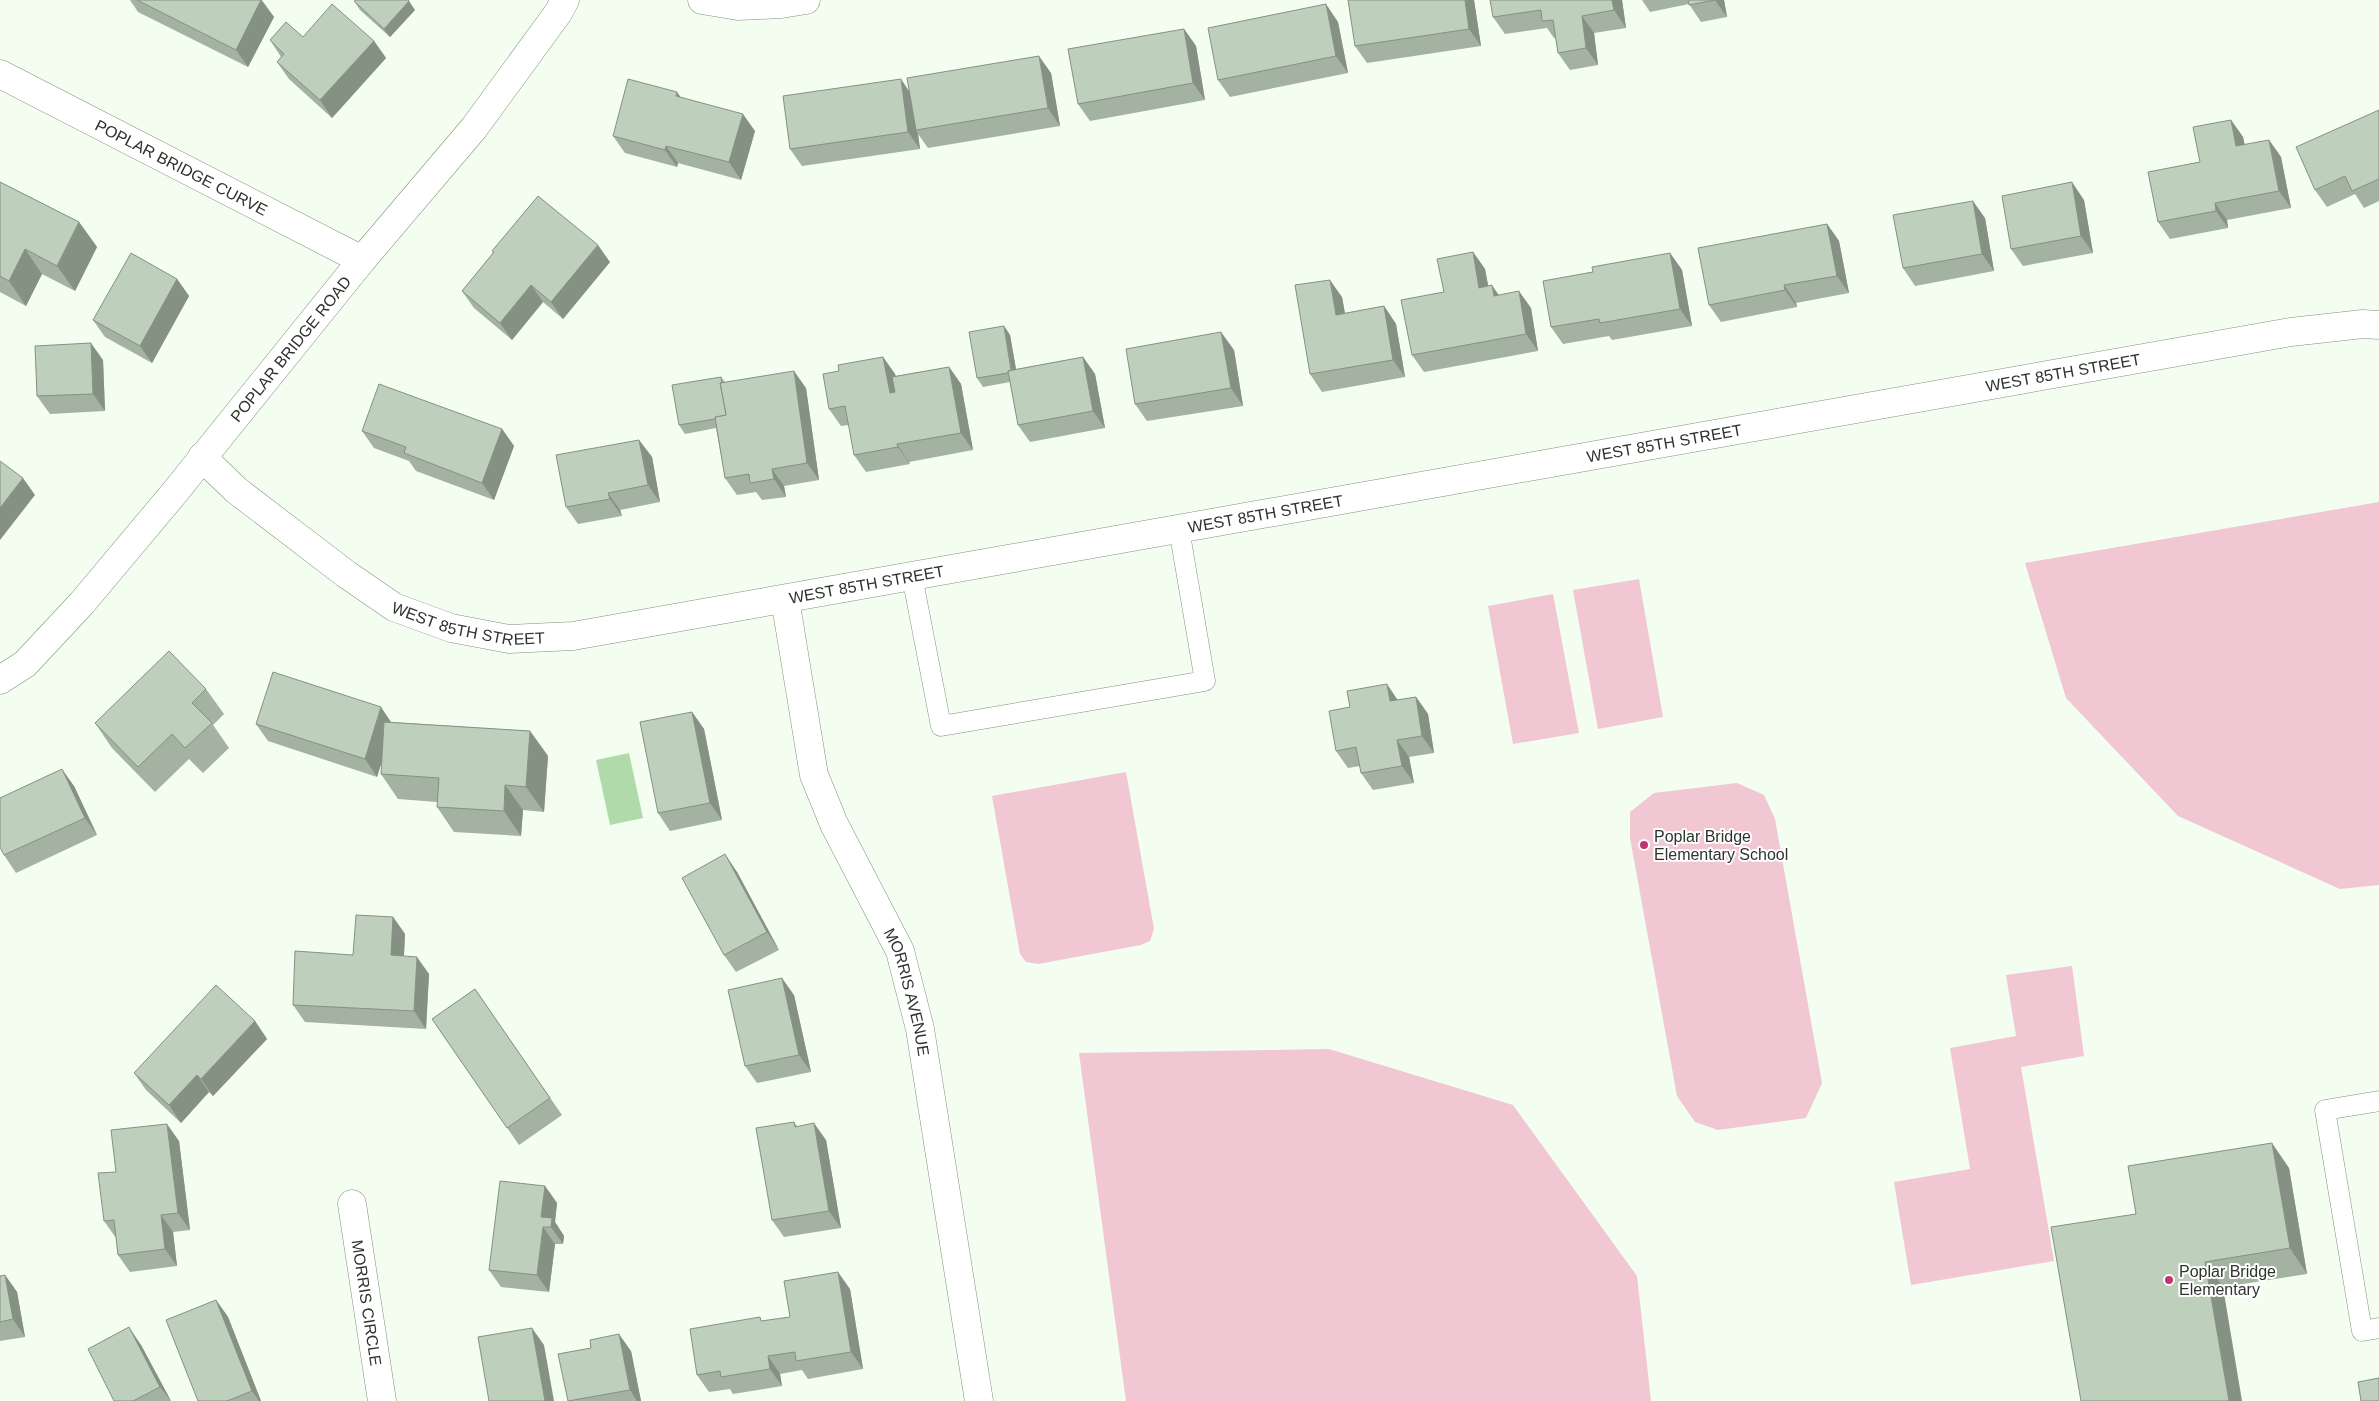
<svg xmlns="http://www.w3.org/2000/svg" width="2379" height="1401" viewBox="0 0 2379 1401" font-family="Arial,sans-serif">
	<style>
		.green { fill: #f0c7d2 }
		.water { fill: #b0daa9 }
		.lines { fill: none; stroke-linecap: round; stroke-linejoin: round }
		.lane-casing { stroke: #80917d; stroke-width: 21 }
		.street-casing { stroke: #80917d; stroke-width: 29 }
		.lane { stroke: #fff; stroke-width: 20 }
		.street { stroke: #fff; stroke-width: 28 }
		.wall { fill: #a3b2a1 }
		.shaded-wall { fill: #859183 }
		.building { fill: #becfbb; stroke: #859183 }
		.poi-dot { fill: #c1366e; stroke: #fff; stroke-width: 2 }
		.labels { text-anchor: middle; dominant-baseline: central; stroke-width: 4; stroke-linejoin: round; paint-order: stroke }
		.street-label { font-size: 16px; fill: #2d342c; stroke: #fff }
		.poi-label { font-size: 16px; fill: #2d342c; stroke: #fff; text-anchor: start }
	</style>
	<rect width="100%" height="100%" fill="#f3fef1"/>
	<!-- green -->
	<g class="green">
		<polygon points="2379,502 2379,885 2340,889 2178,816 2066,698 2025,563"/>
		<polygon points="1639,579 1663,717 1598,729 1573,590"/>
		<polygon points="1553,594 1579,733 1513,744 1488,606"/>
		<polygon points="1126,772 1154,929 1150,941 1141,945 1038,964 1026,962 1020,954 992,796"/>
		<polygon points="1737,783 1764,795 1775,819 1822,1083 1806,1118 1718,1130 1695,1122 1677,1096 1630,838 1630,812 1654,793"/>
		<polygon points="2072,966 2084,1056 2021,1067 2054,1261 1911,1285 1894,1182 1970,1169 1950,1048 2016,1036 2006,975"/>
		<polygon points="1329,1049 1513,1105 1637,1276 1651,1401 1126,1401 1079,1053"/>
	</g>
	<!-- water -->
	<polygon class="water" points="629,753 643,818 610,825 596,760"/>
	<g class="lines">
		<defs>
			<g id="lane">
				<polyline points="912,576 941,726 1205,681 1179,529"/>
				<polyline points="2379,1101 2325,1110 2362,1331 2379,1328"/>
			</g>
			<g id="street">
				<polyline points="702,0 738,6 781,4 806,0"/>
				<path id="s1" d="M0 74 362 260"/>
				<path id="s2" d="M202 457 236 490 346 574 394 607 451 628 509 639 573 636 2291 332 2363 324 2379 325"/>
				<path id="s3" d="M785 599 814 775 834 824 900 951 920 1029 979 1401"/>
				<path id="s4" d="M0 680 25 664 82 603 175 492 362 260 474 128 558 13 565 0"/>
				<path id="s5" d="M352 1204 382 1401"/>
			</g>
		</defs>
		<!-- lane casing -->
		<use href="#lane" class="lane-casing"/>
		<!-- street casing -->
		<use href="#street" class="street-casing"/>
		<!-- lane -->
		<use href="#lane" class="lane"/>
		<!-- street -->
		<use href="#street" class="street"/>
	</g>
	<!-- wall -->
	<g class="wall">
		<polygon points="130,0 262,0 274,17 248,67 138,12"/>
		<polygon points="1474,0 1481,46 1367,63 1355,46"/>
		<polygon points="1490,0 1622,0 1626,28 1594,33 1598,65 1570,70 1558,53 1556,38 1554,38 1547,28 1505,34 1493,17"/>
		<polygon points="1642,0 1724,0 1727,17 1701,22 1689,4 1650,12"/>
		<polygon points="354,1 415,10 390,37 360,10"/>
		<polygon points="1338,22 1348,73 1230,97 1218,80"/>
		<polygon points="1184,29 1196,46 1205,100 1090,121 1078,104"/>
		<polygon points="303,37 374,41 386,58 332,118 289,79 277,62 281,57 270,40"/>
		<polygon points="1051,73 1060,126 928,148 918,134 920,149 802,166 790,149 909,91"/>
		<polygon points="681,97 755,131 741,180 678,163 677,167 625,153 613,136"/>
		<polygon points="2379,110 2379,201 2364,208 2355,194 2327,207 2315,190"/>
		<polygon points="2231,120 2243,137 2245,145 2269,140 2281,157 2291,208 2227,220 2228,228 2170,239 2158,222 2200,162"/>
		<polygon points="0,182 79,222 97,247 75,291 42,274 26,306 0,292"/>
		<polygon points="2084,200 2093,253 2023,266 2011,249"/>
		<polygon points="1985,218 1994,271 1915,286 1903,268"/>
		<polygon points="1827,224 1839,241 1849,293 1796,303 1797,307 1721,322 1709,305"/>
		<polygon points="492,251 610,262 563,319 543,302 512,340 474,308 462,291 493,253"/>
		<polygon points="1473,252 1485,269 1488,286 1499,295 1531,308 1538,351 1424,372 1412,355 1444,292"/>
		<polygon points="1670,253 1682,270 1692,326 1612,340 1609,336 1563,344 1551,327 1593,272"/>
		<polygon points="177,279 189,296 152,363 105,337 93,320"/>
		<polygon points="1342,297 1345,313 1384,306 1396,324 1405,377 1322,392 1310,374"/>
		<polygon points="1004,326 1010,335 1016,369 1083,357 1095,374 1105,428 1030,442 1018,425 1010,382 983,387 977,378"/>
		<polygon points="1234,350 1243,406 1147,421 1135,404"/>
		<polygon points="883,357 895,374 896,376 949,367 961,384 973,450 909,462 910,464 866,472 854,455 849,425 841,426 829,409 839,371"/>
		<polygon points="103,360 105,411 50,414 37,396"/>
		<polygon points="721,377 725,382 806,388 819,480 784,486 786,497 762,500 756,492 737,495 725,478 716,428 685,434 679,425"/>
		<polygon points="502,429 514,446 494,500 416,471 409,461 374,448 362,431"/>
		<polygon points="639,440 652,457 660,502 620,510 622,516 578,524 566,507"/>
		<polygon points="206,689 224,714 213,725 229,748 203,773 189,759 155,792 112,748 95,723"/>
		<polygon points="1416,697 1428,714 1434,753 1409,757 1414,783 1373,790 1361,773 1360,766 1348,768 1336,751 1397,700"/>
		<polygon points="692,712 704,729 722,820 670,831 658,813"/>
		<polygon points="392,722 530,731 548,756 544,812 523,810 521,836 454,832 437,807 437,802 398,799 381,774 382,761 377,777 268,741 256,724"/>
		<polygon points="74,786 97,835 16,873 4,855"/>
		<polygon points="737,872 779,950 736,972 724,955"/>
		<polygon points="393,917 405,934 404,956 429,974 426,1029 305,1022 293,1005 353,955"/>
		<polygon points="475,989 562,1115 519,1145 432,1019"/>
		<polygon points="794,995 811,1072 757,1083 745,1066"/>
		<polygon points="255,1021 267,1039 213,1096 209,1092 181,1123 146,1090 134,1073"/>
		<polygon points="794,1122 797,1126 826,1140 841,1228 784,1237 772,1220"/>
		<polygon points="179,1141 190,1230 173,1232 177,1266 130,1272 118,1255 116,1238 104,1221 116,1172"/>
		<polygon points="2289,1168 2307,1274 2223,1287 2136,1214"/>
		<polygon points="545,1186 557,1203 555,1222 564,1236 563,1244 555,1244 549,1292 501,1287 489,1270"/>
		<polygon points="5,1275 17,1292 25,1337 0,1341 0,1276"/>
		<polygon points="850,1289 863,1369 808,1379 802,1370 780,1374 782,1386 733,1394 730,1389 709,1392 697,1375 762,1321 790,1317"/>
		<polygon points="216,1300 228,1317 261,1401 198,1401"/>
		<polygon points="141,1345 171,1401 114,1401"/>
		<polygon points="631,1351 641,1401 568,1401"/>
	</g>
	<!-- shaded-wall -->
	<g class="shaded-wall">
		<polygon points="261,0 274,17 248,67 236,50"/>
		<polygon points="1465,0 1474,0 1481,46 1469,29"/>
		<polygon points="1612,0 1622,0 1626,28 1614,10"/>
		<polygon points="1715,0 1724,0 1727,17"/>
		<polygon points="409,1 415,10 390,37 384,29"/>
		<polygon points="1326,4 1338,22 1348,73 1336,56"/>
		<polygon points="1582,16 1594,33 1598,65 1586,48"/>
		<polygon points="1184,29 1196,46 1205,100 1193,83"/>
		<polygon points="374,41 386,58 332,118 320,100"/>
		<polygon points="1039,56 1051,73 1060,126 1048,108"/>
		<polygon points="901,79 913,97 916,130 918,134 920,149 908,132"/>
		<polygon points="677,92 689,109 676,96"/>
		<polygon points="743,114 755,131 741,180 729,162"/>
		<polygon points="2231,120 2243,137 2248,163 2236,146"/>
		<polygon points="2269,140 2281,157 2291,208 2279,191"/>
		<polygon points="666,146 678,163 677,167 665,150"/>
		<polygon points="2072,182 2084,200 2093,253 2081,236"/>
		<polygon points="1973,201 1985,218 1994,271 1982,254"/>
		<polygon points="2215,203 2227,220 2228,228 2216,211"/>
		<polygon points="79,222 97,247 75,291 57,266"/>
		<polygon points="1827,224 1839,241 1849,293 1837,276"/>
		<polygon points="598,245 610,262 563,319 551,302"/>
		<polygon points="25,249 42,274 26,306 9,281"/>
		<polygon points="1473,252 1485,269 1492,305 1479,288"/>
		<polygon points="1670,253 1682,270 1692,326 1680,309"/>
		<polygon points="177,279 189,296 152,363 140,346"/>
		<polygon points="1330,280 1342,297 1348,332 1336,315"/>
		<polygon points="531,285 543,302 512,340 500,323"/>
		<polygon points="1492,285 1504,303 1494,296"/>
		<polygon points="1784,285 1796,303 1797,307 1785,290"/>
		<polygon points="1519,291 1531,308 1538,351 1526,334"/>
		<polygon points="1384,306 1396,324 1405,377 1393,360"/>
		<polygon points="1004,326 1010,335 1018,381 1012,372"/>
		<polygon points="1221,332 1234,350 1243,406 1231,388"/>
		<polygon points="91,343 103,360 105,411 93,394"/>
		<polygon points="883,357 895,374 902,410 890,393"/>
		<polygon points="1083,357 1095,374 1105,428 1093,411"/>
		<polygon points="949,367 961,384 973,450 961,433"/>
		<polygon points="794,371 806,388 819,480 807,463"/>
		<polygon points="502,429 514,446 494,500 482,483"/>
		<polygon points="639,440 652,457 660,502 648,485"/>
		<polygon points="897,444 909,462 910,464 898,447"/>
		<polygon points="772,469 784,486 786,497 774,479"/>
		<polygon points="23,478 35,495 0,540 0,508"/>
		<polygon points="608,493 620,510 622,516 610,499"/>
		<polygon points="1387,684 1399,702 1390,701"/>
		<polygon points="1416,697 1428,714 1434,753 1422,736"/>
		<polygon points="381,707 393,725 377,777 365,759"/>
		<polygon points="692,712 704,729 722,820 710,803"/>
		<polygon points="530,731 548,756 544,812 526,787"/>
		<polygon points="1397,740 1409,757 1414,783 1402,766"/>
		<polygon points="62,769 74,786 97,835 85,818"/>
		<polygon points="505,785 523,810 521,836 504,811"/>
		<polygon points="725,854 737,872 779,950 767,932"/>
		<polygon points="393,917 405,934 403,972 391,955"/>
		<polygon points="417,957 429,974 426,1029 414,1011"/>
		<polygon points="782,978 794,995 811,1072 799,1055"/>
		<polygon points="255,1021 267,1039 213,1096 201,1079"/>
		<polygon points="197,1075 209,1092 181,1123 169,1105"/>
		<polygon points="814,1123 826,1140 841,1228 829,1211"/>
		<polygon points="167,1124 179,1141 190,1230 178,1213"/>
		<polygon points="2272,1143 2289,1168 2307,1274 2290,1248"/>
		<polygon points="545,1186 557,1203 555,1222 564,1236 563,1244 551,1227 541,1217"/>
		<polygon points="161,1215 173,1232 177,1266 165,1249"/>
		<polygon points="543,1227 555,1244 549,1292 537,1275"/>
		<polygon points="2205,1262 2223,1287 2242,1401 2229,1401"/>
		<polygon points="838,1272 850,1289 863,1369 851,1352"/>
		<polygon points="5,1275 17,1292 25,1337 13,1319"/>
		<polygon points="216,1300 228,1317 261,1401 259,1401 252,1391"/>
		<polygon points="129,1327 141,1345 171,1401 160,1387"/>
		<polygon points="532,1328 544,1345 554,1401 545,1401"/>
		<polygon points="619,1334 631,1351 641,1401 637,1401 630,1390"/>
		<polygon points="768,1356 780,1374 782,1386 770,1369"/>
	</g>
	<!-- building -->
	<g class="building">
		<polygon points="137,0 261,0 236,50"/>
		<polygon points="356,0 408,0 409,1 384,29 354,1"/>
		<polygon points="1348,0 1465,0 1469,29 1355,46"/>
		<polygon points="1490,0 1612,0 1614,10 1582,16 1586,48 1558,53 1553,20 1542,21 1541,10 1493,17"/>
		<polygon points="1688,0 1715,0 1689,5"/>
		<polygon points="332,4 374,41 320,100 277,62 284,54 270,40 286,22 303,37"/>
		<polygon points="1326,4 1336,56 1218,80 1208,28"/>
		<polygon points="1184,29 1193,83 1078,104 1068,49"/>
		<polygon points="1039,56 1048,108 916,130 907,78"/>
		<polygon points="628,79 677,92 676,96 743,114 729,162 666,146 665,150 613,136"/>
		<polygon points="901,79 908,132 790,149 783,96"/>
		<polygon points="2379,110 2379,179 2352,191 2345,176 2315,190 2296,147"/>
		<polygon points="2231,120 2236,146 2269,140 2279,191 2215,203 2216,211 2158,222 2148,172 2200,162 2193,127"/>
		<polygon points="0,182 79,222 57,266 25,249 9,281 0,276"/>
		<polygon points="2072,182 2081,236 2011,249 2002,196"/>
		<polygon points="538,196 598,245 551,302 531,285 500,323 462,291 494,252 492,251"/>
		<polygon points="1973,201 1982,254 1903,268 1893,215"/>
		<polygon points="1827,224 1837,276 1784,285 1785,290 1709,305 1698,248"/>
		<polygon points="1473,252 1479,288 1492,285 1494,296 1519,291 1526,334 1412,355 1401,300 1444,292 1437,259"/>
		<polygon points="131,253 177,279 140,346 93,320"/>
		<polygon points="1670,253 1680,309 1600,323 1599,319 1551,327 1543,281 1593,272 1592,267"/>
		<polygon points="1330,280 1336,315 1384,306 1393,360 1310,374 1295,285"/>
		<polygon points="1004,326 1011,370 1008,371 1008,373 977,378 969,332"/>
		<polygon points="1221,332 1231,388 1135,404 1126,349"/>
		<polygon points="91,343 93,394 37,396 35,346"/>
		<polygon points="883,357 890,393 895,392 892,377 949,367 961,433 897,444 898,447 854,455 845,406 829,409 823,374 839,371 838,365"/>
		<polygon points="1083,357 1093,411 1018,425 1008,371"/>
		<polygon points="794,371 807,463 772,469 774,479 750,483 749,474 725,478 715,417 726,415 720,383"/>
		<polygon points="721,377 722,383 720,383 726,415 715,417 715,419 679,425 672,385"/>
		<polygon points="379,384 502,429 482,483 404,453 406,447 362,431"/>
		<polygon points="639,440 648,485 608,493 610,499 566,507 556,455"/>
		<polygon points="0,461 23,478 0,508"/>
		<polygon points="169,651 206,689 192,703 212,723 185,748 172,734 138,767 95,723"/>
		<polygon points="273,672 381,707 365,759 256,724"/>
		<polygon points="1387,684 1390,701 1416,697 1422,736 1397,740 1402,766 1361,773 1356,747 1336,751 1329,711 1350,707 1347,691"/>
		<polygon points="692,712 710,803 658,813 640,722"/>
		<polygon points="384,722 530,731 526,787 505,785 504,811 437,807 439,778 381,774"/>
		<polygon points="62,769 85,818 4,855 0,847 0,798"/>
		<polygon points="725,854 767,932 724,955 682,878"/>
		<polygon points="356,915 393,917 391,955 417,957 414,1011 293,1005 295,951 353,955"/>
		<polygon points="782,978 799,1055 745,1066 728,990"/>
		<polygon points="216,985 255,1021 201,1079 197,1075 169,1105 134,1073"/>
		<polygon points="475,989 550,1098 507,1128 432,1019"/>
		<polygon points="794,1122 795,1127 814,1123 829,1211 772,1220 756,1128"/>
		<polygon points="167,1124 178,1213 161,1215 165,1249 118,1255 114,1220 104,1221 98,1173 116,1172 111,1130"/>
		<polygon points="2272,1143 2290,1248 2205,1262 2229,1401 2081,1401 2051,1227 2136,1214 2128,1166"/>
		<polygon points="500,1181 545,1186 541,1217 552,1218 551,1227 543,1227 537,1275 489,1270"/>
		<polygon points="838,1272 851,1352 796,1361 795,1352 768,1356 770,1369 721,1377 720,1371 697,1375 690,1329 760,1317 761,1321 790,1317 784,1281"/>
		<polygon points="5,1275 13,1319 0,1322 0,1276"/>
		<polygon points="216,1300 252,1391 227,1401 198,1401 166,1320"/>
		<polygon points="129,1327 160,1387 133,1401 114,1401 88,1349"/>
		<polygon points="532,1328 545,1401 489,1401 478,1337"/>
		<polygon points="619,1334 630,1390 568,1401 558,1354 591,1348 590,1340"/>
		<polygon points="2379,1378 2379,1401 2361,1401 2358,1382"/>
	</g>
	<!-- markers -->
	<g class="poi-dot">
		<circle cx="1644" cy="845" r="5"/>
		<circle cx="2169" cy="1280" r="5"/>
	</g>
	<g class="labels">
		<!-- street labels -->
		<g class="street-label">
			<text stroke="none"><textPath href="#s1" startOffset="204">POPLAR BRIDGE CURVE</textPath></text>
			<text stroke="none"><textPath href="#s4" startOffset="442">POPLAR BRIDGE ROAD</textPath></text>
			<text stroke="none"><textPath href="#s2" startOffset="1941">WEST 85TH STREET</textPath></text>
			<text stroke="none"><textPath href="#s2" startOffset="1536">WEST 85TH STREET</textPath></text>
			<text stroke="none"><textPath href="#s2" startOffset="1131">WEST 85TH STREET</textPath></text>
			<text stroke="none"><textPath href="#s2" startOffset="726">WEST 85TH STREET</textPath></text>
			<text stroke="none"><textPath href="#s2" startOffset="321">WEST 85TH STREET</textPath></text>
			<text stroke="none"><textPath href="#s3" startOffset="416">MORRIS AVENUE</textPath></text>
			<text stroke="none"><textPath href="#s5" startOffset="100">MORRIS CIRCLE</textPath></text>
		</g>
		<!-- poi labels -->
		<g class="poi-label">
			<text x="1654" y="836">Poplar Bridge<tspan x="1654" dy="18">Elementary School</tspan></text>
			<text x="2179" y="1271">Poplar Bridge<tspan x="2179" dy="18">Elementary</tspan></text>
		</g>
	</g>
</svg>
